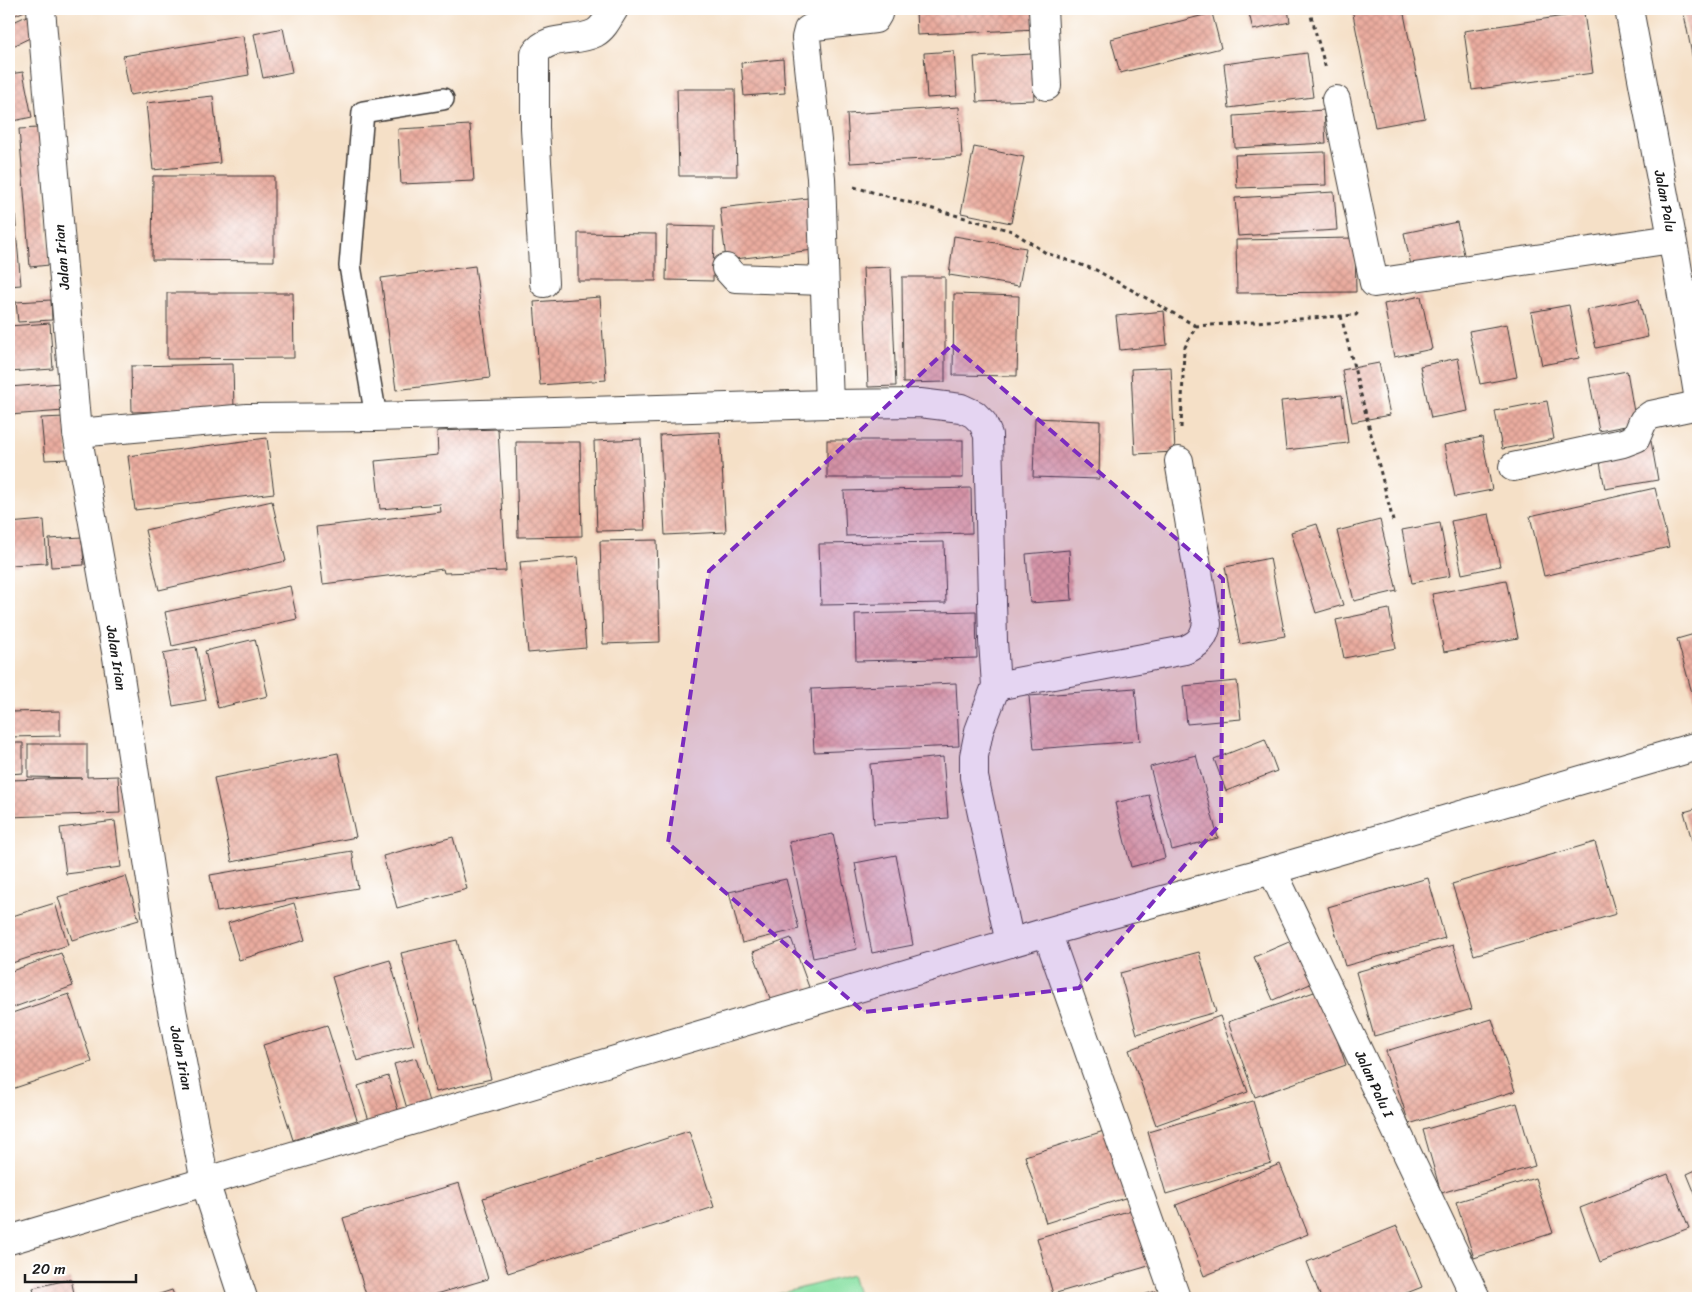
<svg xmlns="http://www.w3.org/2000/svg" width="1707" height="1307" viewBox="0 0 1707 1307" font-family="Sriracha,sans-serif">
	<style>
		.green { fill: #8ae1a4; stroke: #537e60 }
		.building { fill: url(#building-cross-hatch) }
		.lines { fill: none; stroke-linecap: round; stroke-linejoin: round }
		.service-casing { stroke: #3d3936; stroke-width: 24 }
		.minor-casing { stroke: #3d3936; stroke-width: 30 }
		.tertiary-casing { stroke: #3d3936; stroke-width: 30 }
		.path { stroke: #3d3936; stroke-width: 3; stroke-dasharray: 4 4; stroke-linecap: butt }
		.service { stroke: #fff; stroke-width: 21 }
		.minor { stroke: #fff; stroke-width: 28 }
		.tertiary { stroke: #fff; stroke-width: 28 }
		.marked { fill: #7b2cbf; fill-opacity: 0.2; stroke: #7b2cbf; stroke-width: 4; stroke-dasharray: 10 6; stroke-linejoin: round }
		.labels { text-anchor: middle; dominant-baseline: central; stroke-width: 4; stroke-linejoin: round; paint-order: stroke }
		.street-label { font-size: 14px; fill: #1c1c1c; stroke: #fff }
	</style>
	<defs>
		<pattern id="building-cross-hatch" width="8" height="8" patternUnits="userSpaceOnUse" patternTransform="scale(1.25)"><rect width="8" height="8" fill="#eaac9f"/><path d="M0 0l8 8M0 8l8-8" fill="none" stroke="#c89388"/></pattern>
	</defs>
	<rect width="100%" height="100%" fill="#fff"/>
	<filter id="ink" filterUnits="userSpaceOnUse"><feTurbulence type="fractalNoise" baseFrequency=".02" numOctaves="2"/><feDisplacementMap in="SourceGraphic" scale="10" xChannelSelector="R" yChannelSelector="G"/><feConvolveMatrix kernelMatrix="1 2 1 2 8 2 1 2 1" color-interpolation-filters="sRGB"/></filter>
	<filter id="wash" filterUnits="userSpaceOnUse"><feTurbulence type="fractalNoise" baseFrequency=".0096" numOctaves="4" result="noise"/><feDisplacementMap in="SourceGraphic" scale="20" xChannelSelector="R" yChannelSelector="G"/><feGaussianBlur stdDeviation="1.12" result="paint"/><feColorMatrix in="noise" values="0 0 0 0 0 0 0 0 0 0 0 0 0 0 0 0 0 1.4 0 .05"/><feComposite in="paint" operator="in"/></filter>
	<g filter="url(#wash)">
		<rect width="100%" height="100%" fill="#f5e0c7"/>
		<!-- green -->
		<polygon class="green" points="852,1275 859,1298 762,1298"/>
		<g id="blocks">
			<!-- building -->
			<g class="building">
				<polygon points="9,9 29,9 9,18"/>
				<polygon points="916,9 1036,9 1037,29 917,35"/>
				<polygon points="1248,9 1288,9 1290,22 1253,30"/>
				<polygon points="1352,9 1403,9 1425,118 1375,127"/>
				<polygon points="1683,9 1698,9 1698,80 1697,80"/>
				<polygon points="1212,13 1221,48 1120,73 1111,39"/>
				<polygon points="1584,13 1593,73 1472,90 1464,31"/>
				<polygon points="31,14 40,33 9,48 9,24"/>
				<polygon points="283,28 292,72 263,78 254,34"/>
				<polygon points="243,36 249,75 130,95 123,56"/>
				<polygon points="954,51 957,96 927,98 924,53"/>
				<polygon points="1307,53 1313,97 1229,108 1224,64"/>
				<polygon points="1032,54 1034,100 977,102 974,57"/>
				<polygon points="783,59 785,93 744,96 741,63"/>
				<polygon points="23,72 32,117 9,122 9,74"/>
				<polygon points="677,89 735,89 737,176 679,176"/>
				<polygon points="213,96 220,163 153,170 146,103"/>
				<polygon points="959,107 962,157 850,163 847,114"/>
				<polygon points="1324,110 1326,143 1235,148 1234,116"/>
				<polygon points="470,125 474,181 401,184 398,129"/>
				<polygon points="38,128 49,265 30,267 19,129"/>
				<polygon points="9,146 12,146 15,190 9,191"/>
				<polygon points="974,147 1024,157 1011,223 961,213"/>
				<polygon points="1325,152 1326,185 1237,188 1235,155"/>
				<polygon points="153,176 274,176 274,261 152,260"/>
				<polygon points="1334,192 1337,230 1238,236 1235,198"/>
				<polygon points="9,194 14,194 16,227 9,227"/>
				<polygon points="808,198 814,250 726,260 720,208"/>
				<polygon points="1457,222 1465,259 1412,270 1404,233"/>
				<polygon points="667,226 714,227 713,281 666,280"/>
				<polygon points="9,230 16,230 21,285 9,286"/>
				<polygon points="578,233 656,234 656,281 578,281"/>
				<polygon points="954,236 1026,248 1019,286 949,275"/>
				<polygon points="1355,238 1356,292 1237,293 1236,240"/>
				<polygon points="475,266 490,378 396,390 381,278"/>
				<polygon points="891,267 896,386 868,387 863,268"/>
				<polygon points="902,277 945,277 945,382 903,383"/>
				<polygon points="167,293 293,293 294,358 167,359"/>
				<polygon points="954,294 1019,296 1017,376 953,375"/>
				<polygon points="1421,296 1432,349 1394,357 1384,304"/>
				<polygon points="600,297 606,380 540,385 534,302"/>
				<polygon points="1639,299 1648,337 1596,348 1587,310"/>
				<polygon points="51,300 52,320 18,322 16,302"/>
				<polygon points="1569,305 1579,358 1542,365 1531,312"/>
				<polygon points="1164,311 1167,345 1120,350 1116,316"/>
				<polygon points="50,323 53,369 9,372 9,326"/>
				<polygon points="1507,324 1517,377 1480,384 1469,331"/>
				<polygon points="1458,358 1468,411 1431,418 1420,366"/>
				<polygon points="1379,363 1390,415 1352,422 1342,370"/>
				<polygon points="233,364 234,410 132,412 131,366"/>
				<polygon points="1171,367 1175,452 1135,454 1131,369"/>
				<polygon points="1627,371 1636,424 1599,431 1589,378"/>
				<polygon points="61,383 64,411 9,415 9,387"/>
				<polygon points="1342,395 1348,443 1286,450 1281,401"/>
				<polygon points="1547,401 1554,439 1502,449 1495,411"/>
				<polygon points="65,417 68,459 45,460 41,418"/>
				<polygon points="1035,418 1100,421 1099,479 1033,477"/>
				<polygon points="498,429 506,571 444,573 443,569 323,584 316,527 441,512 440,504 380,509 375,461 438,455 437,431"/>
				<polygon points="720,432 726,532 665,535 660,435"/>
				<polygon points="1482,437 1492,490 1455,497 1444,445"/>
				<polygon points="267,438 274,493 135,510 128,456"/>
				<polygon points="641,439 645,530 597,531 594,441"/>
				<rect x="827" y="440" width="136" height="38"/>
				<polygon points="1651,441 1658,480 1605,489 1598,452"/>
				<polygon points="516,442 580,442 582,536 518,537"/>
				<polygon points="971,488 972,533 846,536 844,491"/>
				<polygon points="1655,488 1669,547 1544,576 1530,516"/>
				<polygon points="272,501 286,561 159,590 145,530"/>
				<polygon points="1489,514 1500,566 1462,574 1451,521"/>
				<polygon points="44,520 47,563 9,565 9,523"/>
				<polygon points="1380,520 1397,591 1354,601 1337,531"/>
				<polygon points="1440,523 1450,576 1412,583 1402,530"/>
				<polygon points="1317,524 1343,605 1316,613 1291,532"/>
				<polygon points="82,537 84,565 51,567 49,539"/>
				<polygon points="657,540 660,642 603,644 600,541"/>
				<polygon points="944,542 946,603 821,605 819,544"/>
				<polygon points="1069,550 1072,600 1030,603 1026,554"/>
				<polygon points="578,557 586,648 528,653 520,562"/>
				<polygon points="1270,558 1285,636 1240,644 1225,567"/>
				<polygon points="1506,580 1518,638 1444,652 1432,594"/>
				<polygon points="290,586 297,619 172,646 165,612"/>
				<polygon points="1389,609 1396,648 1344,658 1336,620"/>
				<polygon points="976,611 977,658 856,661 855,614"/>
				<polygon points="1698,633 1698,699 1694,700 1677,639"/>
				<polygon points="255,639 268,696 218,708 205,651"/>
				<polygon points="196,647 206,700 173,706 163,653"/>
				<polygon points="1237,681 1241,719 1187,724 1183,686"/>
				<polygon points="956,683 959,746 814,752 811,689"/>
				<polygon points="1135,688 1140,741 1034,749 1029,696"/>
				<polygon points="60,711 60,736 9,737 9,712"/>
				<polygon points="1265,739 1277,771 1226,791 1214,759"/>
				<polygon points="9,743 23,743 23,773 9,774"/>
				<polygon points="28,744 87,744 87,777 118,776 120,813 9,817 9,780 82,778 28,777"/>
				<polygon points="338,753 356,837 232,862 214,778"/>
				<polygon points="1196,755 1218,838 1172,850 1150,767"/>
				<polygon points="943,757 948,818 874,824 870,764"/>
				<polygon points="1149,795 1165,858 1131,867 1115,803"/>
				<polygon points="1698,808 1698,862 1684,812"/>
				<polygon points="115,821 121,867 66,874 60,828"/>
				<polygon points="833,834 857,949 813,958 789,842"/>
				<polygon points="453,837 467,889 397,908 383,856"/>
				<polygon points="1595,842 1616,914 1474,955 1452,884"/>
				<polygon points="352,851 358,888 217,912 210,875"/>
				<polygon points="896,855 913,945 872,953 855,863"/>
				<polygon points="126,876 139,920 72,940 58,897"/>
				<polygon points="1428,878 1445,938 1345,966 1328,907"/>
				<polygon points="786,879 799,929 742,943 729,892"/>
				<polygon points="55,903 68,945 9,964 9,917"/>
				<polygon points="294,903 305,940 239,960 228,923"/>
				<polygon points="791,938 813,998 775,1012 753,952"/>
				<polygon points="1296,939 1315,982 1273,1000 1254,957"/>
				<polygon points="457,940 491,1079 436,1092 401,953"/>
				<polygon points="1453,945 1472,1009 1374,1036 1356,972"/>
				<polygon points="1199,952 1216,1012 1137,1034 1120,973"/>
				<polygon points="61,953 73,986 9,1009 9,972"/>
				<polygon points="390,960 414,1045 357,1061 332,977"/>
				<polygon points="1320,990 1346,1065 1255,1097 1228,1022"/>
				<polygon points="69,994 92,1062 9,1090 9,1014"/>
				<polygon points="1220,1016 1248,1092 1156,1125 1129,1050"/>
				<polygon points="1492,1019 1515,1091 1409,1124 1386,1051"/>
				<polygon points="327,1025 357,1120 293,1140 263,1045"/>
				<polygon points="416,1058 432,1112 410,1119 394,1064"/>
				<polygon points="388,1076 401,1120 372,1130 358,1086"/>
				<polygon points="1253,1101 1271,1163 1166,1194 1148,1132"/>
				<polygon points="1517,1103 1535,1166 1441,1193 1423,1130"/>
				<polygon points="1107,1130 1128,1197 1046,1223 1025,1156"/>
				<polygon points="689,1131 714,1207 508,1273 483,1198"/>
				<polygon points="1280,1164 1308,1234 1204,1276 1176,1205"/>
				<polygon points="1698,1169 1698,1201 1687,1174"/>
				<polygon points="1668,1174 1689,1228 1600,1262 1580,1208"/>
				<polygon points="1535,1178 1553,1233 1474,1258 1456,1202"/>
				<polygon points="459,1183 488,1279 423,1298 367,1298 343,1218"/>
				<polygon points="1135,1209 1152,1265 1053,1294 1037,1238"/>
				<polygon points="1397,1226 1422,1287 1394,1298 1321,1298 1307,1262"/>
				<polygon points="71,1279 75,1298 35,1298 33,1288"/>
				<polygon points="172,1290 175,1298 147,1298"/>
				<polygon points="1156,1291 1159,1298 1134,1298"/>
			</g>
		</g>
	</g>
	<g filter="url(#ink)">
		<use href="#blocks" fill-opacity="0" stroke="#3d3936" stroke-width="1"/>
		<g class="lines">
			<defs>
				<polyline id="service" points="376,417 350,266 363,112 443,99"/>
				<g id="minor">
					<polyline points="1043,9 1047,86"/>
					<polyline points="1629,9 1676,259 1698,394"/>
					<polyline points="1336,100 1374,283 1672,239"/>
					<polyline points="726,268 735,278 824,281"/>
					<path d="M544 283 535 128V54C547 34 576 43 595 33 604 28 609 17 614 9"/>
					<polyline points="829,404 821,178 806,38 808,30 815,26 875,19 878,14 879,9"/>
					<polyline points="77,433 247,418 376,417 829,404 920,403 961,408 974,414 983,423 988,435 993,641 996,686 979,731 974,756 974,777 1010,943"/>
					<polyline points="1513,467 1623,443 1636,438 1643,421 1651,415 1698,405"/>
					<path d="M996 686 1185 650C1199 644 1204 638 1207 624L1179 461"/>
					<polyline points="1272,870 1476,1298"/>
					<polyline points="1047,932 1176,1298"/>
					<polyline points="9,1240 1047,932 1272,870 1698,746"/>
				</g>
				<polyline id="tertiary" points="41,9 77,433 117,657 166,979 205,1182 243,1298"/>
			</defs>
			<!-- service casing -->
			<use href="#service" class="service-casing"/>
			<!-- minor casing -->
			<use href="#minor" class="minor-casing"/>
			<!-- tertiary casing -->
			<use href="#tertiary" class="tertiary-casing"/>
			<!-- path -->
			<g class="path">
				<polyline points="1309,9 1326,69"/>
				<polyline points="854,187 1012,231 1046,253 1096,270 1196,326"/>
				<polyline points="1341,316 1393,521"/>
				<polyline points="1181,428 1184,349 1196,326 1341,316 1356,315 1358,312"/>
			</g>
			<!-- service -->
			<use href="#service" class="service"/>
			<!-- minor -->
			<use href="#minor" class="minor"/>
			<!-- tertiary -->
			<use href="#tertiary" class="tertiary"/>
		</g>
	</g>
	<!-- marked area -->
	<path class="marked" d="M952 345 1223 579 1221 823 1079 988 864 1012 668 843 709 571Z"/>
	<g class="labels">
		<!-- street labels -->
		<g class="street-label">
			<text transform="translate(1665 201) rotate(79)">Jalan Palu</text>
			<text transform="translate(62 257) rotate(-95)">Jalan Irian</text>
			<text transform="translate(116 658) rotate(81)">Jalan Irian</text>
			<text transform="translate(181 1058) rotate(79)">Jalan Irian</text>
			<text transform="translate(1374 1084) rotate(65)">Jalan Palu I</text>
		</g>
	</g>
	<!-- margin -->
	<rect width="1707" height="1307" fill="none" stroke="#fff" stroke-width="30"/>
	<!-- scale -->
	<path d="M25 1274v8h111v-8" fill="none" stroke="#1c1c1c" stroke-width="2.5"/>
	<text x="32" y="1274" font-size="15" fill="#1c1c1c" stroke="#ffffff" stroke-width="4" paint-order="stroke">20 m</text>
</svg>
